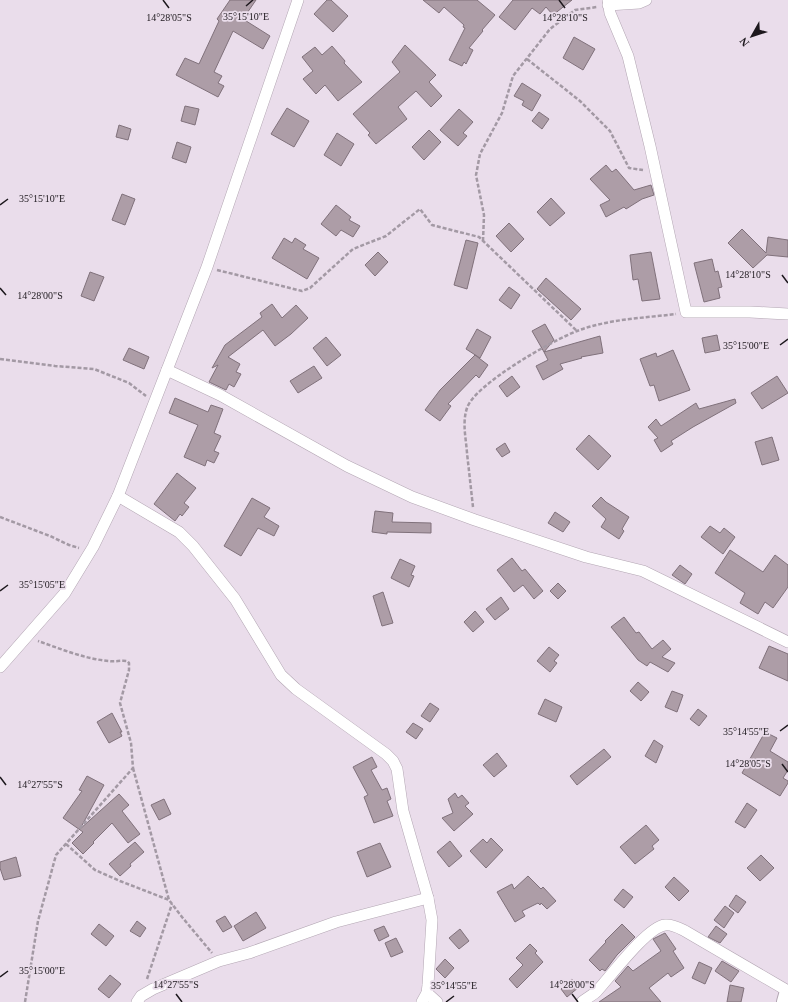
<svg xmlns="http://www.w3.org/2000/svg" width="788" height="1002" viewBox="0 0 788 1002" font-family="'Times New Roman',serif">
	<style>
		.building { fill: #ad9da7; stroke: #80717b }
		.lines { fill: none; stroke-linecap: round; stroke-linejoin: round }
		.minor-casing { stroke: #b3a6b3; stroke-width: 12 }
		.trunk-casing { stroke: #b3a6b3; stroke-width: 20 }
		.path { stroke: #a399a4; stroke-width: 2.5; stroke-dasharray: 4 2; stroke-linecap: butt }
		.minor { stroke: #fff; stroke-width: 11 }
		.trunk { stroke: #fff; stroke-width: 18 }
		.ticks { fill: none; stroke: #1d181d; stroke-width: 1.5 }
		.ticks-label { font-size: 10px; text-anchor: middle; fill: #1d181d; stroke: #eaddeb; stroke-width: 3.5; stroke-linejoin: round; paint-order: stroke }
	</style>
	<rect width="100%" height="100%" fill="#eaddeb"/>
	<!-- building -->
	<g class="building">
		<polygon points="230,0 256,0 243,19 270,36 263,49 233,31 214,72 222,76 218,83 224,86 218,97 176,75 185,58 199,64 219,21 217,19"/>
		<polygon points="327,0 331,0 348,16 333,32 314,14"/>
		<polygon points="423,0 477,0 495,15 482,30 483,31 469,48 473,50 466,64 464,62 462,66 449,60 465,28 463,27 464,25 444,7 439,13"/>
		<polygon points="513,0 572,0 553,15 546,7 540,14 532,8 515,30 499,17"/>
		<polygon points="574,37 595,49 583,70 563,58"/>
		<polygon points="405,45 436,75 429,82 442,96 431,107 416,91 398,107 407,119 376,144 368,135 370,133 353,114 400,72 392,62"/>
		<polygon points="332,46 345,61 344,63 362,82 338,101 325,85 316,94 303,79 313,71 302,57 315,47 322,55"/>
		<polygon points="522,83 541,95 532,111 522,105 524,101 514,96"/>
		<polygon points="185,106 199,109 195,125 181,121"/>
		<polygon points="287,108 309,121 294,147 271,134"/>
		<polygon points="459,109 473,122 463,133 467,136 458,146 440,130"/>
		<polygon points="539,112 549,119 542,129 532,121"/>
		<polygon points="119,125 131,129 128,140 116,137"/>
		<polygon points="429,130 441,142 424,160 412,147"/>
		<polygon points="337,133 354,144 341,166 324,155"/>
		<polygon points="177,142 191,147 186,163 172,158"/>
		<polygon points="606,165 612,172 616,169 634,190 651,185 654,195 642,199 626,209 624,207 606,217 600,205 610,200 590,179"/>
		<polygon points="122,194 135,199 125,225 112,220"/>
		<polygon points="551,198 565,213 550,226 537,212"/>
		<polygon points="336,205 351,217 349,220 360,226 353,237 341,230 336,236 321,224"/>
		<polygon points="509,223 524,239 511,252 496,236"/>
		<polygon points="742,229 766,253 768,237 788,240 788,257 767,255 753,268 728,243"/>
		<polygon points="284,238 292,243 295,238 306,245 303,249 319,258 307,279 272,258"/>
		<polygon points="466,240 478,243 467,289 454,285"/>
		<polygon points="378,252 388,262 375,276 365,265"/>
		<polygon points="651,252 660,299 642,301 638,279 633,280 630,255"/>
		<polygon points="712,259 715,272 718,271 722,287 718,288 720,298 704,302 694,263"/>
		<polygon points="90,272 104,277 94,301 81,296"/>
		<polygon points="546,278 581,309 571,320 537,289"/>
		<polygon points="509,287 520,295 511,309 499,300"/>
		<polygon points="272,304 282,318 296,305 308,318 291,334 275,346 263,330 228,357 240,364 236,372 241,374 234,387 229,384 226,390 209,382 218,365 212,368 225,345 262,317 260,313"/>
		<polygon points="545,324 554,340 544,352 532,331"/>
		<polygon points="477,329 491,337 480,358 466,349"/>
		<polygon points="717,335 720,350 705,353 702,338"/>
		<polygon points="600,336 603,353 581,357 582,358 560,364 563,369 543,380 536,366 548,360 544,352"/>
		<polygon points="326,337 341,355 327,366 313,348"/>
		<polygon points="129,348 149,357 144,369 123,360"/>
		<polygon points="673,350 690,390 659,401 654,385 650,386 640,359 656,353 657,357"/>
		<polygon points="475,355 488,365 479,378 476,375 448,404 451,406 440,421 425,410 440,390"/>
		<polygon points="314,366 322,378 298,393 290,381"/>
		<polygon points="512,376 520,387 507,397 499,386"/>
		<polygon points="777,376 788,393 762,409 751,393"/>
		<polygon points="175,398 208,412 211,405 223,409 214,433 221,436 214,451 219,453 214,463 207,460 205,466 184,457 198,425 169,413"/>
		<polygon points="735,399 736,403 693,427 671,441 673,444 661,452 654,440 658,438 648,427 656,419 661,426 696,403 699,409"/>
		<polygon points="589,435 611,456 598,470 576,449"/>
		<polygon points="772,437 779,460 762,465 755,442"/>
		<polygon points="505,443 510,452 502,457 496,449"/>
		<polygon points="177,473 196,488 184,503 189,507 182,516 180,514 175,521 154,504"/>
		<polygon points="601,497 606,502 629,517 622,529 624,531 619,539 601,527 606,519 592,506"/>
		<polygon points="252,498 270,508 264,517 279,526 274,536 258,528 241,556 224,546"/>
		<polygon points="375,511 393,513 392,522 431,523 431,533 387,532 387,534 372,532"/>
		<polygon points="555,512 570,522 563,532 548,523"/>
		<polygon points="710,526 720,533 724,528 735,537 723,554 701,537"/>
		<polygon points="730,550 763,572 775,555 788,565 788,587 773,608 765,602 758,614 740,603 745,593 715,573"/>
		<polygon points="512,558 522,571 525,569 543,591 534,599 523,585 514,592 497,570"/>
		<polygon points="400,559 415,566 411,575 414,576 409,587 391,578"/>
		<polygon points="680,565 692,574 685,584 672,575"/>
		<polygon points="558,583 566,591 558,599 550,591"/>
		<polygon points="383,592 393,623 382,626 373,596"/>
		<polygon points="501,597 509,609 495,620 486,609"/>
		<polygon points="475,611 484,622 473,632 464,622"/>
		<polygon points="624,617 636,633 639,632 652,649 663,640 671,649 662,657 675,663 668,672 650,662 647,666 638,660 621,639 611,627"/>
		<polygon points="769,646 788,654 788,681 759,668"/>
		<polygon points="549,647 559,655 554,661 557,663 550,672 537,661"/>
		<polygon points="638,682 649,692 641,701 630,691"/>
		<polygon points="672,691 683,695 677,712 665,707"/>
		<polygon points="545,699 562,707 556,722 538,714"/>
		<polygon points="430,703 439,709 430,722 421,716"/>
		<polygon points="698,709 707,716 699,726 690,719"/>
		<polygon points="112,713 122,732 120,732 122,736 109,743 97,722"/>
		<polygon points="413,723 423,729 416,739 406,732"/>
		<polygon points="765,732 777,738 770,751 788,762 788,770 783,778 788,781 788,783 780,796 742,773"/>
		<polygon points="654,740 663,746 656,763 645,756"/>
		<polygon points="604,749 611,757 577,785 570,776"/>
		<polygon points="497,753 507,766 494,777 483,765"/>
		<polygon points="372,757 377,767 371,770 382,790 387,788 391,799 387,801 393,816 374,823 364,797 368,795 353,767"/>
		<polygon points="87,776 104,785 80,829 119,794 129,805 122,811 140,834 128,843 112,823 93,842 94,843 83,854 72,843 83,832 63,818 82,791 79,790"/>
		<polygon points="455,793 458,798 462,795 469,803 465,806 473,814 454,831 442,818 453,813 448,799"/>
		<polygon points="164,799 171,814 159,820 151,805"/>
		<polygon points="747,803 757,810 745,828 735,822"/>
		<polygon points="646,825 659,840 652,846 654,849 635,864 620,847"/>
		<polygon points="491,838 503,850 486,868 470,851 483,839 487,843"/>
		<polygon points="450,841 462,856 449,867 437,852"/>
		<polygon points="135,842 144,852 130,864 131,866 120,876 109,864"/>
		<polygon points="380,843 391,867 367,877 357,852"/>
		<polygon points="761,855 774,868 760,881 747,868"/>
		<polygon points="16,857 21,876 4,880 0,868 0,862"/>
		<polygon points="528,876 541,889 543,887 556,901 547,909 541,903 540,905 538,903 522,911 525,916 515,922 497,892 512,884 514,889"/>
		<polygon points="674,877 689,891 679,901 665,887"/>
		<polygon points="623,889 633,897 624,908 614,900"/>
		<polygon points="736,895 746,902 738,913 729,906"/>
		<polygon points="725,906 734,913 724,928 714,920"/>
		<polygon points="256,912 266,928 243,941 234,926"/>
		<polygon points="225,916 232,927 223,932 216,921"/>
		<polygon points="137,921 146,928 140,937 130,931"/>
		<polygon points="99,924 114,936 106,946 91,934"/>
		<polygon points="622,924 635,937 617,955 605,971 602,969 600,971 589,960 606,942 605,941"/>
		<polygon points="384,926 389,936 379,941 374,930"/>
		<polygon points="716,926 727,934 720,943 708,937"/>
		<polygon points="460,929 469,941 459,949 449,938"/>
		<polygon points="665,933 676,949 673,951 684,968 671,977 668,973 649,988 661,1002 599,1002 621,987 615,981 628,966 633,971 661,951 653,939"/>
		<polygon points="396,938 403,952 391,957 385,943"/>
		<polygon points="530,944 537,951 535,953 543,962 517,988 509,979 523,965 516,958"/>
		<polygon points="445,959 454,968 445,978 436,969"/>
		<polygon points="722,961 739,971 731,982 715,971"/>
		<polygon points="699,962 712,968 705,984 692,978"/>
		<polygon points="110,975 121,984 109,998 98,989"/>
		<polygon points="572,979 579,987 567,997 561,989"/>
		<polygon points="730,985 744,988 741,1002 727,1002"/>
	</g>
	<g class="lines">
		<defs>
			<g id="minor">
				<polyline points="608,0 610,13 628,56 650,146 686,312 750,312 788,314"/>
				<polyline points="608,5 639,3 646,0"/>
				<polyline points="167,370 220,395 347,466 412,497 475,520 586,557 643,571 788,642"/>
				<polyline points="118,496 179,532 193,546 235,599 281,675 296,689 386,754 393,761 397,769 403,811 428,898 432,920 428,985 427,993 422,1002"/>
				<polyline points="0,667 65,593 93,547 118,496 207,267 298,0"/>
				<polyline points="427,993 437,1002"/>
				<polyline points="137,1002 141,996 153,989 219,961 249,953 336,922 428,898"/>
				<path d="M582 1002C587 998 593 995 597 991 610 977 647 927 665 925 672 924 679 928 685 931L788 991"/>
			</g>
			<polyline id="trunk" points="786,1002 788,995"/>
		</defs>
		<!-- minor casing -->
		<use href="#minor" class="minor-casing"/>
		<!-- trunk casing -->
		<use href="#trunk" class="trunk-casing"/>
		<!-- path -->
		<g class="path">
			<polyline points="527,59 580,101 610,131 629,168 643,170"/>
			<polyline points="483,241 484,215 476,175 480,154 502,113 513,76 550,29 575,10 597,7"/>
			<polyline points="217,270 302,291 310,288 353,249 386,236 420,209 432,225 479,237 577,331"/>
			<polyline points="0,359 55,366 94,369 129,383 146,396"/>
			<path d="M473 507C471 489 469 471 467 453 466 438 462 423 467 408 475 384 553 340 577 331 608 319 644 318 676 314"/>
			<polyline points="0,517 50,536 69,545 79,548"/>
			<polyline points="133,768 169,900 182,917 212,953"/>
			<polyline points="66,844 95,870 120,881 169,900"/>
			<polyline points="147,979 172,904"/>
			<path d="M25 1002 38 921 56 855 133 768 131 743 120 703 129 670V663L127 661C121 660 115 662 109 661 85 659 61 649 38 641"/>
		</g>
		<!-- minor -->
		<use href="#minor" class="minor"/>
		<!-- trunk -->
		<use href="#trunk" class="trunk"/>
	</g>
	<!-- ticks -->
	<path class="ticks" d="M163 0 169 8M559 0 565 8M246 6 253 0M0 205 8 199M782 275 788 283M0 288 6 295M780 345 788 339M0 591 8 585M780 731 788 725M782 764 788 772M0 777 6 785M0 977 8 971M176 994 182 1002M572 994 578 1002M446 1002 454 996"/>
	<g class="ticks-label">
		<text x="246" y="20">35°15'10"E</text>
		<text x="565" y="21">14°28'10"S</text>
		<text x="169" y="21">14°28'05"S</text>
		<text x="42" y="202">35°15'10"E</text>
		<text x="748" y="278">14°28'10"S</text>
		<text x="40" y="299">14°28'00"S</text>
		<text x="746" y="349">35°15'00"E</text>
		<text x="42" y="588">35°15'05"E</text>
		<text x="746" y="735">35°14'55"E</text>
		<text x="748" y="767">14°28'05"S</text>
		<text x="40" y="788">14°27'55"S</text>
		<text x="42" y="974">35°15'00"E</text>
		<text x="176" y="988">14°27'55"S</text>
		<text x="572" y="988">14°28'00"S</text>
		<text x="454" y="989">35°14'55"E</text>
	</g>
	<!-- north arrow -->
	<g transform="translate(752 36) rotate(231)" stroke="#eaddeb" stroke-width="3" paint-order="stroke">
	<path d="M0-3L7 15L0 10L-7 15Z" fill="#1d181d"/>
	<text y="-6" font-size="11" font-weight="bold" text-anchor="middle" fill="#1d181d">N</text>
	</g>
</svg>
